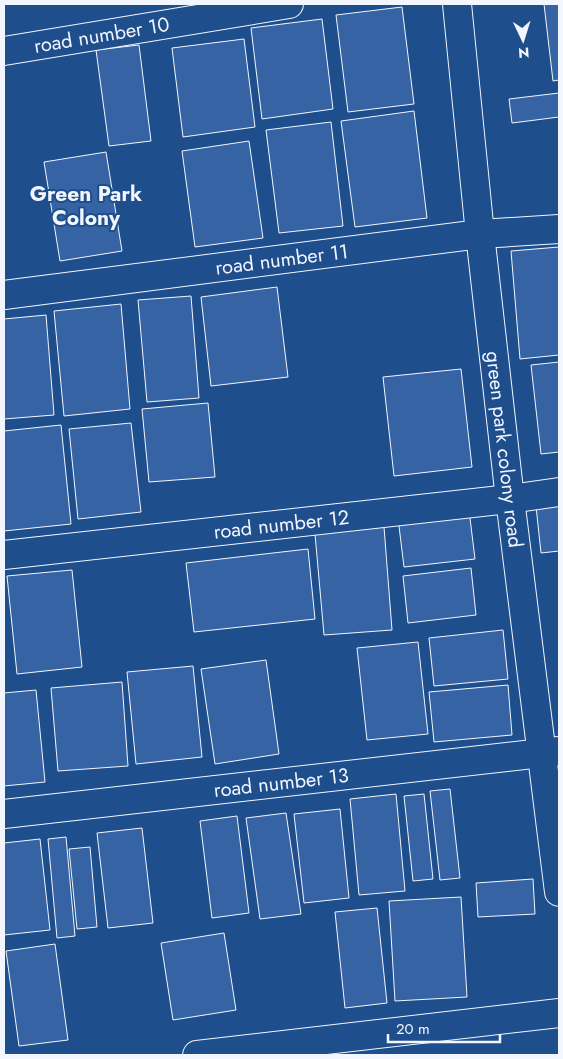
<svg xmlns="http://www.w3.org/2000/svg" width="563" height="1059" viewBox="0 0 563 1059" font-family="Jost,sans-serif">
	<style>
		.building { fill: #3563a3; stroke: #f2f6ff }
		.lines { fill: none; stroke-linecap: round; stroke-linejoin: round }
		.minor-casing { stroke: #f2f6ff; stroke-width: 30 }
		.minor { stroke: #1f4e8c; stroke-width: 28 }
		.labels { text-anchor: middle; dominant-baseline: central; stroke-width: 4; stroke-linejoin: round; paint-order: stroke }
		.street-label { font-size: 20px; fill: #f2f6ff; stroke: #1f4e8c }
		.neighbourhood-label { font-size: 21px; font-weight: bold; fill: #f2f6ff; stroke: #1f4e8c }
	</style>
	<rect width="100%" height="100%" fill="#1f4e8c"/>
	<!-- building -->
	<g class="building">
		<polygon points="544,4 559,4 559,80 553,81"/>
		<polygon points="402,7 414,104 348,112 336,15"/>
		<polygon points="322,19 333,109 262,119 251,28"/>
		<polygon points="244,39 255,127 183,137 172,48"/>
		<polygon points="139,45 151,141 109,146 96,50"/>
		<polygon points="559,93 559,117 512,123 509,99"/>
		<polygon points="414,111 427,218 355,227 341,121"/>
		<polygon points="331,122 343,226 279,233 266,130"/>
		<polygon points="249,141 263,238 195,247 182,151"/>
		<polygon points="106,152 122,251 60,261 44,162"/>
		<polygon points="559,247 559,355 520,359 511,251"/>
		<polygon points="277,287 288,377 211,386 201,297"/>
		<polygon points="191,296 199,398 147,402 138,300"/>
		<polygon points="121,304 130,409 64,416 54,311"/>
		<polygon points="46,315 54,415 4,419 4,319"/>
		<polygon points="559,362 559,452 541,454 531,365"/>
		<polygon points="461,369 472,467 394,476 383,377"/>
		<polygon points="208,403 215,477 149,482 142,409"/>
		<polygon points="131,423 141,512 78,519 69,429"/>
		<polygon points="61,425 71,524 4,531 4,431"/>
		<polygon points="559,504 559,551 541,553 536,506"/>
		<polygon points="469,510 475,559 404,567 398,518"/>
		<polygon points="384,527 392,630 324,635 315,534"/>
		<polygon points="308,549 315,619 194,632 186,563"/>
		<polygon points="471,568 476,615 408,623 403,576"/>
		<polygon points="72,570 82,667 17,674 7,576"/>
		<polygon points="503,630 508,679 434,686 429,638"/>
		<polygon points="418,642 428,734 367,740 357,648"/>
		<polygon points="266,660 279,754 215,764 201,669"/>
		<polygon points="193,666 202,757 136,764 127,672"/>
		<polygon points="122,682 128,766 58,771 51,688"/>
		<polygon points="508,685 512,735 434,742 429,692"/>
		<polygon points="36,690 45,782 4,786 4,693"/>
		<polygon points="450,789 460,878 440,880 430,791"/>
		<polygon points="396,794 405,891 359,895 350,799"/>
		<polygon points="424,794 433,879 413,881 404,796"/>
		<polygon points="340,809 349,898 304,903 294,814"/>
		<polygon points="286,813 301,914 260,919 246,818"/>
		<polygon points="237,816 249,913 212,918 200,821"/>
		<polygon points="142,828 153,923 108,928 97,833"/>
		<polygon points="66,837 75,936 57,938 48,839"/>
		<polygon points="40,839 50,930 4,935 4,843"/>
		<polygon points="90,847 97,927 77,929 69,849"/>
		<polygon points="533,879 535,914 478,917 476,883"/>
		<polygon points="461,897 467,997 395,1001 389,901"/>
		<polygon points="377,908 387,1003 345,1008 335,912"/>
		<polygon points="224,933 236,1010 173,1020 161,943"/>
		<polygon points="55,944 68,1040 19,1046 6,951"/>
	</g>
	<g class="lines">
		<defs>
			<g id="minor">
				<path id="s1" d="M457 4 480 234 510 499 559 892"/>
				<path id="s2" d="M4 51 289 4"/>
				<path id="s3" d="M4 295 480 234 559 229"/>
				<path id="s4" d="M4 555 510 499 559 492"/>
				<path id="s5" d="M4 814 559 751"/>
				<polyline points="197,1055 559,1013"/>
			</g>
		</defs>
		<!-- minor casing -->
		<use href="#minor" class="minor-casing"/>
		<!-- minor -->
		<use href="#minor" class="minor"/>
	</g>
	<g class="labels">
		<!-- street labels -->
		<g class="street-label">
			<text stroke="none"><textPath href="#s2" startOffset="99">road number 10</textPath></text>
			<text stroke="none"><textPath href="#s3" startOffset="280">road number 11</textPath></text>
			<text stroke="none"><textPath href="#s1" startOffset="448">green park colony road</textPath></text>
			<text stroke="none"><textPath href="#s4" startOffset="279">road number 12</textPath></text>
			<text stroke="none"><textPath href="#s5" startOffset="279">road number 13</textPath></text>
		</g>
		<!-- neighbourhood labels -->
		<g class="neighbourhood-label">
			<text x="86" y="194">Green Park<tspan x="86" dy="24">Colony</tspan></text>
		</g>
	</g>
	<!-- border -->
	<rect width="563" height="1059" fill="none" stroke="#f2f6ff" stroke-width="10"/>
	<!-- north arrow -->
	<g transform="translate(523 40) rotate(176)" stroke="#1f4e8c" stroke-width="4" paint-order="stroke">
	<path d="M0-4L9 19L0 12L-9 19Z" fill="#f2f6ff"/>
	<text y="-8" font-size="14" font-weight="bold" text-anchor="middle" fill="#f2f6ff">N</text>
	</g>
	<!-- scale -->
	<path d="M388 1034v8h112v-8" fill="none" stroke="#f2f6ff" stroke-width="2.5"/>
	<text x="396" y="1034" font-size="15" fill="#f2f6ff" stroke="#1f4e8c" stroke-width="4" paint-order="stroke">20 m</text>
</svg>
